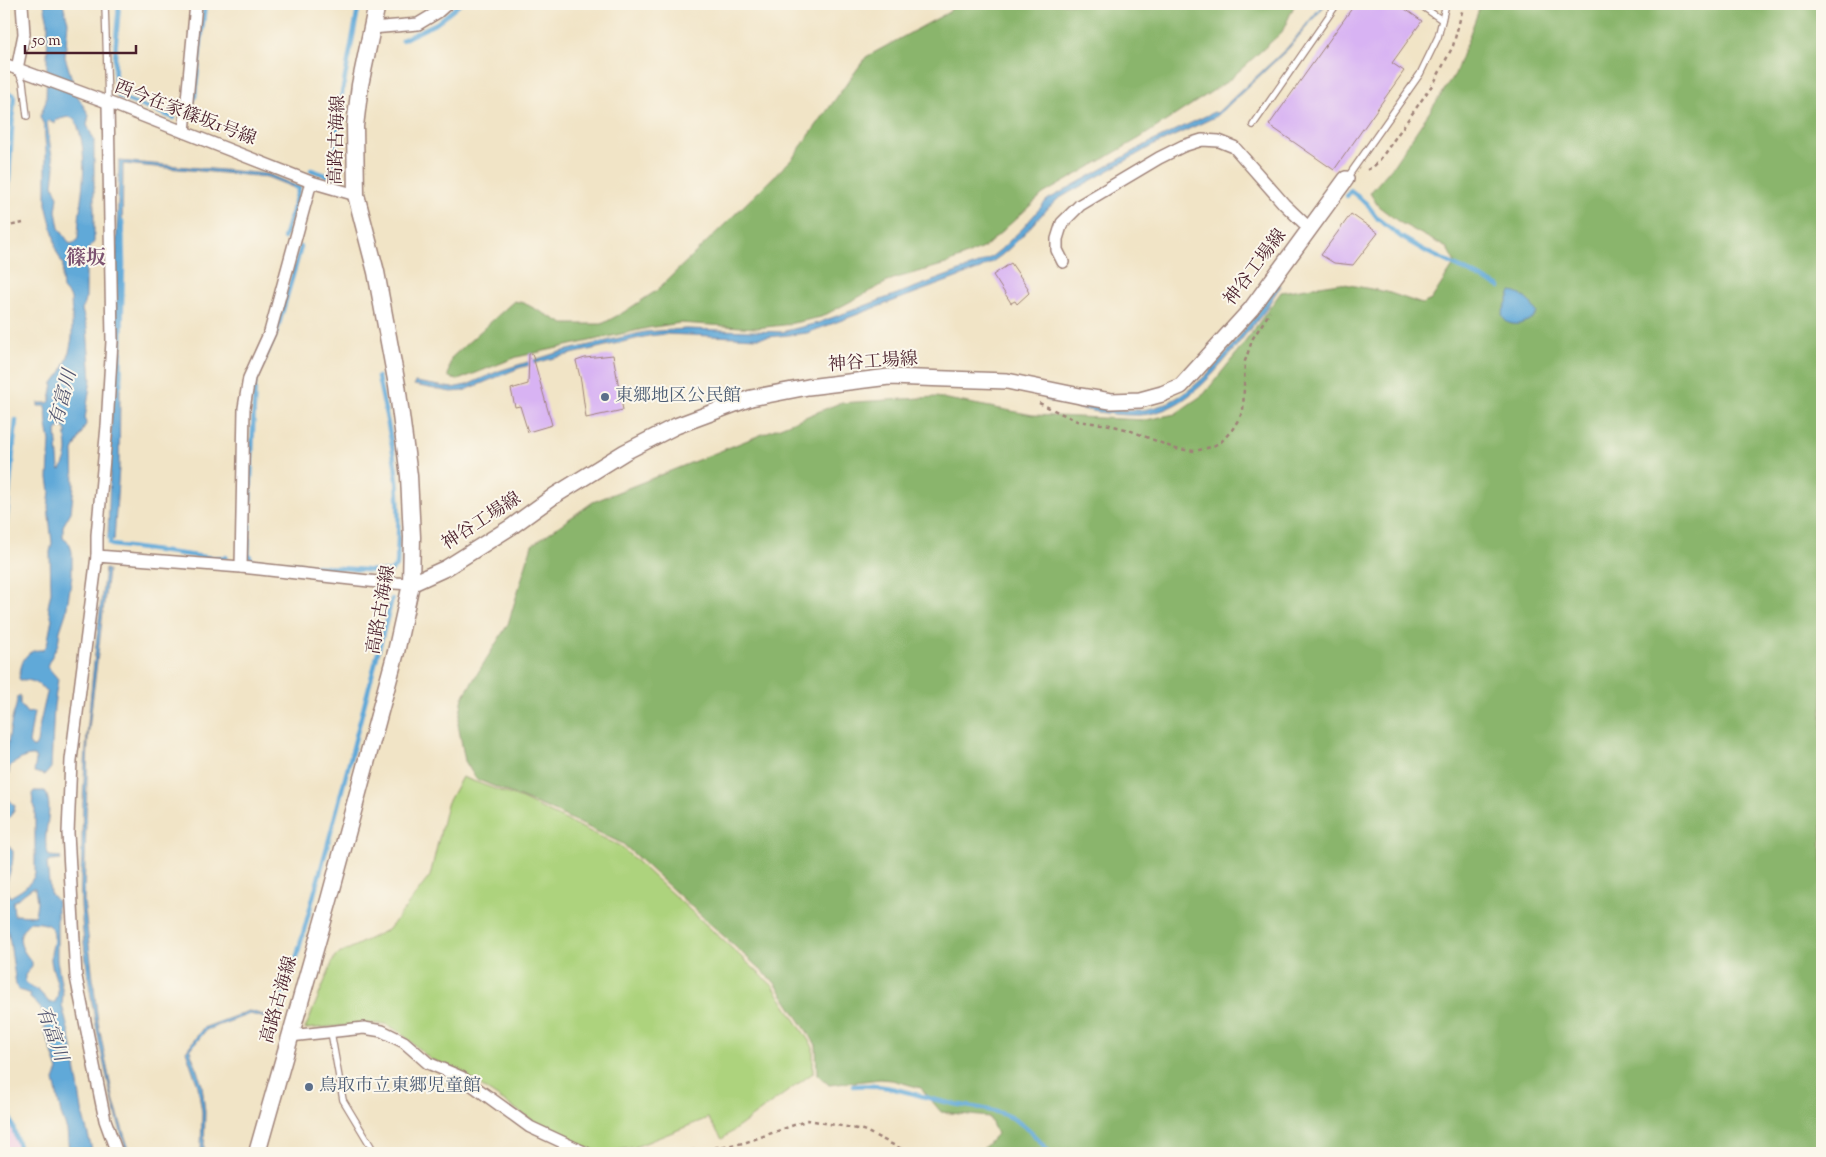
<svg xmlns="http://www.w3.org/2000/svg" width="1826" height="1157" viewBox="0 0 1826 1157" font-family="'Sorts Mill Goudy','Noto Serif JP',serif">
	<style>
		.built { fill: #f2cfe2 }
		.green { fill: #add37d; stroke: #7c7954 }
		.forest { fill: #8ab56c; stroke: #6a6a4c }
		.water { fill: #60a9d8; stroke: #556482; fill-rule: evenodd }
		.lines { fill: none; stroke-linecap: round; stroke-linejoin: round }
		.stream { stroke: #60a9d8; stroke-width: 4.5 }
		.building { fill: #d8b3f3 }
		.service-casing { stroke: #9e8278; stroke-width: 8 }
		.minor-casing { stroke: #9e8278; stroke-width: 14 }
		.tertiary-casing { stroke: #9e8278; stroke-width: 18 }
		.secondary-casing { stroke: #9e8278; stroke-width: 19 }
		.path { stroke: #9e8278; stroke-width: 2.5; stroke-dasharray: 4 4; stroke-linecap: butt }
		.service { stroke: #fff; stroke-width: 5.5 }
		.minor { stroke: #fff; stroke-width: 11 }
		.tertiary { stroke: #fff; stroke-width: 15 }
		.secondary { stroke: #fff; stroke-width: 16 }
		.service-dot { fill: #5c6f8a; stroke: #fbf7ec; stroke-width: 2 }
		.labels { text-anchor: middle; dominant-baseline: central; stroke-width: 4; stroke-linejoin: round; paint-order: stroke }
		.street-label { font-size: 18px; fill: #4a1f2b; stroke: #fbf7ec }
		.service-label { font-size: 18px; fill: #4e5e75; stroke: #fbf7ec; text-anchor: start }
		.water-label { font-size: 19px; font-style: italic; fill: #535670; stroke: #fbf7ec }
		.quarter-label { font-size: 20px; font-weight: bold; fill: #7c5371; stroke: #fbf7ec }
	</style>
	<rect width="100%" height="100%" fill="#fbf7ec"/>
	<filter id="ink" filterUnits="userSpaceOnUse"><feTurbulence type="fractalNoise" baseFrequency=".02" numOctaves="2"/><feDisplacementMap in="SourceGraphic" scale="10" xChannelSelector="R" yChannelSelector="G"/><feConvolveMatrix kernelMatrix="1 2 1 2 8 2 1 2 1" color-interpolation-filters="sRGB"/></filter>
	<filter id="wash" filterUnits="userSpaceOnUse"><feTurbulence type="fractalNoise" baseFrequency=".0096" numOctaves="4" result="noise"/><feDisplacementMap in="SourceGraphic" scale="20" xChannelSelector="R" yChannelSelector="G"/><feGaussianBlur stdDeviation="1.12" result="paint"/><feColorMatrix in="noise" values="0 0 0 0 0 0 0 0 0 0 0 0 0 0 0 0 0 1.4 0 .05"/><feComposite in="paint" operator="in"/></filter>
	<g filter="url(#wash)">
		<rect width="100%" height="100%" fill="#f1e4c6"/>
		<!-- built -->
		<polygon class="built" points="9,1121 19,1153 4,1153 4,1123"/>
		<!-- green -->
		<polygon class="green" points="462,777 522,799 620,846 773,986 813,1047 813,1073 722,1139 708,1118 635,1147 608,1152 594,1150 567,1143 455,1069 430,1059 400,1032 386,1024 366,1024 305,1029 335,956 389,929 430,876 447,804"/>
		<!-- forest -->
		<g class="forest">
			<polygon points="955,4 1295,4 1282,32 1228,81 1140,138 1043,194 985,247 946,264 893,279 821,317 784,325 756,328 680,323 648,328 517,357 458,380 453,379 448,376 451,358 514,301 524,303 564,324 602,324 624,312 656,291 792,159 866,57 949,12"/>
			<polygon points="1481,4 1822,4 1822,1153 979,1153 997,1134 989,1117 941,1112 921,1088 892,1080 880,1079 829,1085 817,1074 816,1045 775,983 623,844 554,811 476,779 465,761 458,724 463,697 508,624 532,545 593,502 840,403 936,397 1033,415 1146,420 1175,414 1204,394 1237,353 1281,292 1339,283 1387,292 1422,304 1431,300 1455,263 1447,248 1399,222 1378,206 1370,193 1393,166 1455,74"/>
		</g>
		<!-- water -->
		<g class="water">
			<path d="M44 4H63L68 22 65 57 77 95 89 115 87 125 94 140V242L89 248 86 269V297L82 310 87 328 91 379 85 419 86 424 73 451 74 486 71 512 63 526V538L70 544 72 552V576L66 613 60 631 58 644 47 666 58 679 54 706 51 768 45 775 34 772 36 760 34 756C26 755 17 761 10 766L5 795 15 806 14 811 6 822 7 844 13 851C13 857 13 863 11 868 9 879 3 885 10 897 21 891 30 886 35 874V807L33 803 32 794 34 791H45C56 811 39 836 49 856L60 857 61 860 50 861 47 863 50 893 57 901V960L63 994 62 1005 71 1041 83 1116 93 1153H69L67 1130 61 1114 54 1080 58 1070 44 1029 47 1024C45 1012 39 1005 30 998V994L19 990 16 985 10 942 4 913V766L12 719 16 706 17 697 20 695V704L27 713 34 712 29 743 32 747H35L37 743 40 723 47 693C41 684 32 679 20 680L19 678C21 664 24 649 42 650L47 645 52 619 48 607 51 592 50 552 52 543 48 507 50 491 48 478 50 441 47 425 46 406H38V403H48L50 401 53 383 62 371 68 357 72 338V319L71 298 63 289 62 278 63 265 56 250 54 237 46 204V152L44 125 40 117 46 101 48 23ZM68 117 75 119C92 159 79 196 78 238L76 242 70 244 59 228 56 211 58 197 53 185 55 167 51 151 47 123 49 120 55 124 56 120ZM64 427 66 431C65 438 67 442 67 449 67 456 64 464 61 470L59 469 56 431 58 428ZM32 888H35L37 902 35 916 14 915 13 902ZM30 922C38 923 47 922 52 929 57 938 51 948 51 956 50 972 64 987 55 1002L50 1003 37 989 28 985 25 981V975L32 967V962C20 948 14 936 30 922Z"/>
			<path d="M1323 4H1326L1288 49 1217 116 1150 147 1058 199C1031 222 1013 253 980 269L807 333 758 338 666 334 648 336 550 359 519 368 463 391 451 392 414 385 415 382 452 388 467 385 499 371 560 352 645 332 686 329 782 332 818 323 976 265 990 258 1000 250 1023 228 1047 200 1147 144 1214 112 1217 113 1287 48Z"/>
			<polygon points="119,161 268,174 301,188 300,190 267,177 123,164 119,468 114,540 108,539"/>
			<path d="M1278 284 1281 286C1275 293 1271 300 1267 308 1261 317 1252 326 1245 335 1219 368 1186 413 1139 415 1108 416 1075 408 1045 400V397C1076 403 1109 412 1140 410 1202 405 1243 327 1278 284Z"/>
			<path d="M1511 292C1522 293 1532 303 1537 313 1530 324 1506 331 1502 314Z"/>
			<path d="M105 569 108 570 88 737 84 902 98 1022 114 1102 130 1153H127C103 1072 86 989 81 905 80 883 82 862 82 840 83 748 94 661 105 569Z"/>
			<polygon points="281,997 285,997 280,1015 269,1019 250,1014 206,1030 190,1050 202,1085 205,1112 204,1150 203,1153 201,1153 202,1112 198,1086 186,1051 203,1028 249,1011 268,1016 278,1013"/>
		</g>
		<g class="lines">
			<!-- stream -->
			<g class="stream">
				<path d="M119 4C118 23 110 84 119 97L174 118"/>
				<polyline points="402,40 437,23 460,4"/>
				<polyline points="4,91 14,95 8,195 4,204"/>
				<polyline points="193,101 195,96 205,4"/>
				<polyline points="311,170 334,178 339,109 359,4"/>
				<polyline points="1351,191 1367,204 1378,219 1401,237 1427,252 1500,287"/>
				<polyline points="1347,196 1351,190"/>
				<polyline points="284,238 299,188 295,187"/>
				<path d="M301 247 277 331 255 380 248 553 252 561 390 572 397 565C398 535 400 503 396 472 392 440 385 409 378 377"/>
				<polyline points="120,385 123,264 122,221"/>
				<polyline points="4,462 13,462"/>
				<polyline points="110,535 110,544 112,545 213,558 226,557"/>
				<polyline points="4,546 16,420"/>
				<polyline points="282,1002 284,994 287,992 327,847 392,599"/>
				<path d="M853 1086C888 1082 920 1098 954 1104 976 1108 998 1109 1017 1121 1029 1129 1041 1142 1050 1153"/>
				<polyline points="4,1098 21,1153"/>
			</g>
		</g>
		<g id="blocks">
			<!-- building -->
			<g class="building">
				<polygon points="1355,4 1409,4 1405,9 1422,21 1392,63 1404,71 1334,170 1269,125"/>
				<polygon points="1351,214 1378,233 1353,265 1334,263 1321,255"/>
				<polygon points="1011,263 1028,288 1027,289 1029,293 1017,304 1015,301 1011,303 993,275"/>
				<polygon points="532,353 552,425 528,432 520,406 515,407 511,389 528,384 529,354"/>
				<polygon points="613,355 623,410 586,418 581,381 576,361 585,358"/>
			</g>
		</g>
	</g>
	<g filter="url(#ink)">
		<use href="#blocks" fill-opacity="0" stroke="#9e8278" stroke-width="1"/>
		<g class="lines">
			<defs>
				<g id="service">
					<polyline points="105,4 108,103"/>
					<polyline points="1419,4 1442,20"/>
					<polyline points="17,69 23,82 27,116"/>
					<polyline points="1253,125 1337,4"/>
					<polyline points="1347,178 1420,74 1438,37 1446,4"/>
					<polyline points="331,1032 343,1100 375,1153"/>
				</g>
				<g id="minor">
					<polyline points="372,28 418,24 438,12 447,4"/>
					<polyline points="4,64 115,105 311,182 356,195"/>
					<polyline points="17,69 24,34 22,4"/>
					<polyline points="184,132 196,4"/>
					<polyline points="1063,262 1057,250 1057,239 1062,223 1080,205 1159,158 1183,146 1202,140 1219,141 1234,147 1284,204 1309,228"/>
					<polyline points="97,556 97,535 107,426 112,341 108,103"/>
					<polyline points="241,567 244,408 249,378 270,332 311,182"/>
					<polyline points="290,1036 364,1028 382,1031 404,1042 428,1063 461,1077 530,1127 586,1153"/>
					<polyline points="117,1153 105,1120 76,977 68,833 71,760 97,556 241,567 378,582 411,584"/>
				</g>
				<polyline id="tertiary" points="411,584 446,568 511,527 554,496 625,452 676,426 751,398 808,387 889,377 1007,381 1080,396 1111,401 1140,400 1162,394 1181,386 1251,309 1346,179"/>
				<polyline id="secondary" points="257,1153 329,900 396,652 411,584 412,537 409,476 397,385 376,272 356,195 355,126 360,85 377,4"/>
			</defs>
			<!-- service casing -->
			<use href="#service" class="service-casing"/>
			<!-- minor casing -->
			<use href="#minor" class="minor-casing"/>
			<!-- tertiary casing -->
			<use href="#tertiary" class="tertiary-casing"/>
			<!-- secondary casing -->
			<use href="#secondary" class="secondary-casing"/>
			<!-- path -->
			<g class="path">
				<polyline points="1367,170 1373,167 1379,161 1435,81 1453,46 1464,4"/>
				<polyline points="4,227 23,223"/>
				<polyline points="1039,403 1077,421 1110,425 1129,430 1176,449 1195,451 1211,447 1221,442 1232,430 1243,412 1245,361 1253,338 1270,312"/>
				<polyline points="635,1153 653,1150 661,1151 699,1150 744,1143 808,1120 863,1130 904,1150 930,1153"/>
			</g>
			<!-- service -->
			<use href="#service" class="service"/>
			<!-- minor -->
			<use href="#minor" class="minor"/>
			<!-- tertiary -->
			<use href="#tertiary" class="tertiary"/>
			<!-- secondary -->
			<use href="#secondary" class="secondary"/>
		</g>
	</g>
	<!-- markers -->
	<g class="service-dot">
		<circle cx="605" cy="397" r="5"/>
		<circle cx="309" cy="1087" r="5"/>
	</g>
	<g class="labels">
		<!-- street labels -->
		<g class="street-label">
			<text transform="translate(185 114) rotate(21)">西今在家篠坂1号線</text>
			<text transform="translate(338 140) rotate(-88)">高路古海線</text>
			<text transform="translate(1256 268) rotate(-53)">神谷工場線</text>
			<text transform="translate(873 363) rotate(-4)">神谷工場線</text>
			<text transform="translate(482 522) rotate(-33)">神谷工場線</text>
			<text transform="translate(382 610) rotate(-80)">高路古海線</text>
			<text transform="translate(280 1000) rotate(-74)">高路古海線</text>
		</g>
		<!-- service labels -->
		<g class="service-label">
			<text x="615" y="397">東郷地区公民館</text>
			<text x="319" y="1087">鳥取市立東郷児童館</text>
		</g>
		<!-- water labels -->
		<g class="water-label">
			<text transform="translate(64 398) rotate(-75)">有富川</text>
			<text transform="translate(51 1034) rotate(70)">有富川</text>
		</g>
		<!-- quarter labels -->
		<g class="quarter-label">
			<text x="86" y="259">篠坂</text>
		</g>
	</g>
	<!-- margin -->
	<rect width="1826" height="1157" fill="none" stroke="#fbf7ec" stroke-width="20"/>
	<!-- scale -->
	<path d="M25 45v8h111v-8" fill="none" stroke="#4a1f2b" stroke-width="2.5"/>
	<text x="32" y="45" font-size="15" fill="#4a1f2b" stroke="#fbf7ec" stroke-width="4" paint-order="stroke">50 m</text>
</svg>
